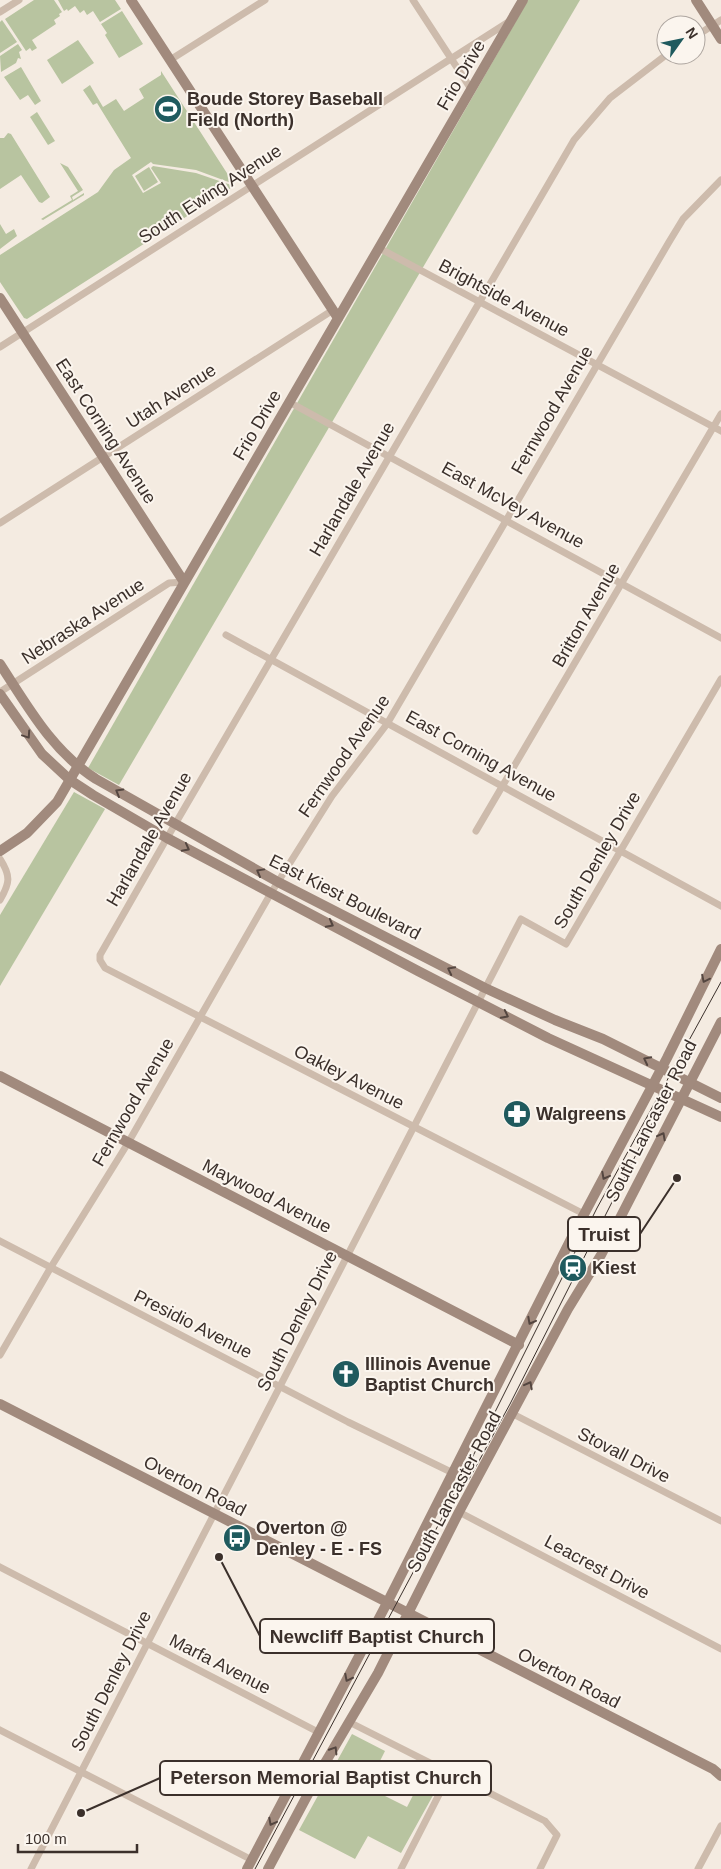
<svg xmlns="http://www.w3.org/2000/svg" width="721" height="1869" viewBox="0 0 721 1869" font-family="Helvetica,sans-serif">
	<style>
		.green { fill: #b8c4a0 }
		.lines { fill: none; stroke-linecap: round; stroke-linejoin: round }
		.street { stroke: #cdbbac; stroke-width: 7 }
		.secondary { stroke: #a18a7d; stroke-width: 10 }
		.tram { stroke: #3b302b; stroke-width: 1 }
		.oneway { stroke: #544640 }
		.labels { text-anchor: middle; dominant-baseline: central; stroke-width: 4; stroke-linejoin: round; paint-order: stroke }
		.street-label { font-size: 18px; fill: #3b302b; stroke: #fbf5ee }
		.poi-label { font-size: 18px; font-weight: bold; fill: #3b302b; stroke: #fbf5ee; text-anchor: start }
		.leader { fill: none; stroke: #3b302b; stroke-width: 2 }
		.callout-dot { fill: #3b302b; stroke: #fbf5ee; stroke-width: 2 }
		.callout { fill: #fbf5ee; stroke: #3b302b; stroke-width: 2 }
		.callout-label { font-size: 19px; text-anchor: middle; font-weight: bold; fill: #3b302b }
	</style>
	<rect width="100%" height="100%" fill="#f4ebe1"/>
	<!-- green -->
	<g class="green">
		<polygon points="34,0 54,0 62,12 59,14 60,16 54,20 56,24 32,40 37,48 32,51 30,48 26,51 5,19"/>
		<polygon points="58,0 115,0 121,9 100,22 93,11 87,15 84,10 80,13 75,6 68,11 67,9 64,11"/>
		<polygon points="528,0 580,0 119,785 88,768"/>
		<polygon points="122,11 143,44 119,58 105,35 107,33 101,24"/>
		<polygon points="2,20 17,42 0,53 0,22"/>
		<polygon points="78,40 94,63 62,84 47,60"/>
		<polygon points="18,44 22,50 19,52 21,59 18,58 16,63 1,72 0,56"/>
		<polygon points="21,67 41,101 35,105 28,95 20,100 4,77"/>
		<polygon points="161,71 234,184 196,170 153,164 151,162 132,175 143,193 161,183 151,168 153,166 196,173 234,186 27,319 24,318 0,282 0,255 98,192 114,170 131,158 97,103 93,105 83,90 90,85 103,107 116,99 124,111 144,98 139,89 161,75"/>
		<polygon points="37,112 55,141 48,145 30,117"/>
		<polygon points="8,133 11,134 50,197 42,203 39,202 21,175 0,189 0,138 4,138"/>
		<polygon points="60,163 68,167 83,190 72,197 73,200 84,193 84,195 43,220 41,219 72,200 70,196 78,191"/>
		<polygon points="149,167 158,182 144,191 135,176"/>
		<polygon points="0,224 6,234 14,229 17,236 0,249"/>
		<polygon points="74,792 105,809 0,986 0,915"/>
		<polygon points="352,1734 385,1751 367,1787 407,1807 425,1772 441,1781 401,1853 368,1836 355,1859 299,1830"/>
	</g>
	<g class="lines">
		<!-- street -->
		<g class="street">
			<polyline points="413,0 471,89"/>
			<polyline points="0,12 19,0"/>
			<polyline points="696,36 721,20"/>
			<polyline points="170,60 265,0"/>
			<polyline points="379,248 721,431"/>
			<polyline points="0,347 510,21"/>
			<polyline points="289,402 721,638"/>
			<polyline points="0,523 333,310"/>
			<polyline points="226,635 721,906"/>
			<polyline points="0,692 169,583 184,582"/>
			<polyline points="476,831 721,414"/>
			<path d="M0 859C11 876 10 883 0 900"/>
			<polyline points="584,1214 105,968 100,960 100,955 167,838 574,140 610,98 666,55"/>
			<polyline points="0,1241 348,1422 453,1473"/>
			<polyline points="0,1355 51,1267 128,1143 271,893 332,796 387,724 669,242 683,219 721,180"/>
			<polyline points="513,1414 721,1521"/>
			<polyline points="459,1512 721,1649"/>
			<polyline points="0,1567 320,1733"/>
			<polyline points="351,1723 545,1821 557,1835 540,1869"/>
			<polyline points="0,1730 252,1860"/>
			<polyline points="31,1869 521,919 566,944 721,679"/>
			<polyline points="401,1869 450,1773"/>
			<polyline points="698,1869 721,1826"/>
		</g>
		<!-- secondary -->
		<g class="secondary">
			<polyline points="131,0 338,318"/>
			<polyline points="696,0 721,39"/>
			<polyline points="0,298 184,582"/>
			<path d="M0 664C28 707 52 751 96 779L278 882 485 988 555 1020 603 1039 721 1098"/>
			<polyline points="0,694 42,754 70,780 93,795 167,838 418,971 548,1038 721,1117"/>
			<polyline points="0,851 27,833 57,802 523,0"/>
			<polyline points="0,1076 519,1345"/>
			<polyline points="0,1404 713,1769 721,1776"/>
			<polyline points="247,1869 387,1603 573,1235 667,1058 721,949"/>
			<polyline points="268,1869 322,1768 378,1673 459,1512 568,1309 601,1255 721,1022"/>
		</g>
		<!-- tram -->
		<g class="tram">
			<polyline points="467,1483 510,1404 653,1121"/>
			<polyline points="255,1869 442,1518 597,1208 721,982"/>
		</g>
	</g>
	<!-- one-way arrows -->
	<defs><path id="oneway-chevron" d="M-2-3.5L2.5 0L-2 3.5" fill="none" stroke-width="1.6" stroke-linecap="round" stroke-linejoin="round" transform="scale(1.25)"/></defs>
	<g class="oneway">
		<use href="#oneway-chevron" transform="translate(27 735) rotate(56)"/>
		<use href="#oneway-chevron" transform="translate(119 792) rotate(-150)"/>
		<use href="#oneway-chevron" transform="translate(186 848) rotate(28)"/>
		<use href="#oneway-chevron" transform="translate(260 872) rotate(-151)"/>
		<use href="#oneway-chevron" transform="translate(330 924) rotate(28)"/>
		<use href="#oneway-chevron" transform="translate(451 970) rotate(-153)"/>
		<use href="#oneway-chevron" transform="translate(705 979) rotate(116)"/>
		<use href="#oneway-chevron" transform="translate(505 1015) rotate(27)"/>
		<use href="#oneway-chevron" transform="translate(647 1060) rotate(-153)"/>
		<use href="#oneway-chevron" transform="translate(662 1136) rotate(-62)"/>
		<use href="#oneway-chevron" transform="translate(605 1176) rotate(118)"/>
		<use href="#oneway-chevron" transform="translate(531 1321) rotate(118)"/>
		<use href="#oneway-chevron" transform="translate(529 1385) rotate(-62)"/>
		<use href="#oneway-chevron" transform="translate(348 1678) rotate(117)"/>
		<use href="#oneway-chevron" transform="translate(334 1750) rotate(-58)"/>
		<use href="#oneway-chevron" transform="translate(272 1822) rotate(118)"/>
	</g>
	<!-- icons -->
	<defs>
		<symbol id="stadium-disc" viewBox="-11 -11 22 22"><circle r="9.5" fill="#1f5a5e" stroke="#fbf5ee"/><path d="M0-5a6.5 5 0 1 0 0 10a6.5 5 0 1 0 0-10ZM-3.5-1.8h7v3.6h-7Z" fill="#fff"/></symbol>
		<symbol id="pharmacy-disc" viewBox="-11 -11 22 22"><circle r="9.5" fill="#1f5a5e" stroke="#fbf5ee"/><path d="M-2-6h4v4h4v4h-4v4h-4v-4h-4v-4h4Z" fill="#fff"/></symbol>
		<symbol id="station-disc" viewBox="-11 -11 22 22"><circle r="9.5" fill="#1f5a5e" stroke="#fbf5ee"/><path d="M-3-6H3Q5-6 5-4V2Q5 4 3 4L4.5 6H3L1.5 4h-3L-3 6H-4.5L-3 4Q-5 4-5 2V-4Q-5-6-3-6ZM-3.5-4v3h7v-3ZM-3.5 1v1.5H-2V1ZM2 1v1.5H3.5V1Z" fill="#fff"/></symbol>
		<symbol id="church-disc" viewBox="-11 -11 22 22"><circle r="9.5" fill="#1f5a5e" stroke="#fbf5ee"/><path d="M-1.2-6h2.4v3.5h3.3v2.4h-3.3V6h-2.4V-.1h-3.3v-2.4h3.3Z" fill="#fff"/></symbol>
		<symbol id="bus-disc" viewBox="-11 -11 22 22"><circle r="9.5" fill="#1f5a5e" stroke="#fbf5ee"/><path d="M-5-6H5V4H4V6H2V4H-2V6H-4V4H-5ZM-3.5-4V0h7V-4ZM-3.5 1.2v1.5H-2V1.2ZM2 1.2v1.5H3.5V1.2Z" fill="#fff"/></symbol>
	</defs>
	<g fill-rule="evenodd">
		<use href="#stadium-disc" x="152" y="93" width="32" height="32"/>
		<use href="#pharmacy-disc" x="501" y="1098" width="32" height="32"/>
		<use href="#station-disc" x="557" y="1252" width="32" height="32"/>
		<use href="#church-disc" x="330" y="1358" width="32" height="32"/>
		<use href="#bus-disc" x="221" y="1522" width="32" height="32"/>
	</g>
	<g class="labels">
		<!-- street labels -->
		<g class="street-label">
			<text transform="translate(461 75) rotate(-60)">Frio Drive</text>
			<text transform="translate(210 194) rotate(-33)">South Ewing Avenue</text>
			<text transform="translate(504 298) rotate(28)">Brightside Avenue</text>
			<text transform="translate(171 396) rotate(-33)">Utah Avenue</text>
			<text transform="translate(552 410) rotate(-60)">Fernwood Avenue</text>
			<text transform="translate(257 425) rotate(-60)">Frio Drive</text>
			<text transform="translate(106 431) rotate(57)">East Corning Avenue</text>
			<text transform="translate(352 489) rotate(-60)">Harlandale Avenue</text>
			<text transform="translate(513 505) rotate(29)">East McVey Avenue</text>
			<text transform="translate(586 615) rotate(-60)">Britton Avenue</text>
			<text transform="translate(83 621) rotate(-33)">Nebraska Avenue</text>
			<text transform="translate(344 756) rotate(-55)">Fernwood Avenue</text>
			<text transform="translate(481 756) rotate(29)">East Corning Avenue</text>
			<text transform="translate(149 839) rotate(-60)">Harlandale Avenue</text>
			<text transform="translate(597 860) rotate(-60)">South Denley Drive</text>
			<text transform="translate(345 897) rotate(27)">East Kiest Boulevard</text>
			<text transform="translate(349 1077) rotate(27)">Oakley Avenue</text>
			<text transform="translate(133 1102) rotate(-60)">Fernwood Avenue</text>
			<text transform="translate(651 1121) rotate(-63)">South Lancaster Road</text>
			<text transform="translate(267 1196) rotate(27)">Maywood Avenue</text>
			<text transform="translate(297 1321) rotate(-63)">South Denley Drive</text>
			<text transform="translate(193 1324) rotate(27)">Presidio Avenue</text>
			<text transform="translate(624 1455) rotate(27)">Stovall Drive</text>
			<text transform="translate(195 1486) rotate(27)">Overton Road</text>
			<text transform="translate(454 1492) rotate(-62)">South Lancaster Road</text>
			<text transform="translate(597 1567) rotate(28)">Leacrest Drive</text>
			<text transform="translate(220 1664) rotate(27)">Marfa Avenue</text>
			<text transform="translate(569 1678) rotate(27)">Overton Road</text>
			<text transform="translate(111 1681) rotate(-63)">South Denley Drive</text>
		</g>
		<!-- poi labels -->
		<g class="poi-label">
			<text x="187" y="99">Boude Storey Baseball<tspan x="187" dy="21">Field (North)</tspan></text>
			<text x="536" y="1114">Walgreens</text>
			<text x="592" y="1268">Kiest</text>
			<text x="365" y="1364">Illinois Avenue<tspan x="365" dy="21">Baptist Church</tspan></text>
			<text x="256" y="1528">Overton @<tspan x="256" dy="21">Denley - E - FS</tspan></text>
		</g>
	</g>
	<!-- callouts -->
	<path class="leader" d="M677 1178L640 1234M219 1557L260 1636M81 1813L160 1778"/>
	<g class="callout-dot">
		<circle cx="677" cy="1178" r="5"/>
		<circle cx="219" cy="1557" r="5"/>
		<circle cx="81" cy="1813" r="5"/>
	</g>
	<g class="callout">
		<rect x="568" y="1217" width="72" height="34" rx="5"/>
		<rect x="260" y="1619" width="234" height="34" rx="5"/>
		<rect x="160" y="1761" width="331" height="34" rx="5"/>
	</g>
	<g class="callout-label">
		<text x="604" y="1241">Truist</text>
		<text x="377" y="1643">Newcliff Baptist Church</text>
		<text x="326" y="1784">Peterson Memorial Baptist Church</text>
	</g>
	<!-- north arrow -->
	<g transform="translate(681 40) rotate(57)"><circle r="24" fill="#fbf5ee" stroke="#aea6a0"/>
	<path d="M0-4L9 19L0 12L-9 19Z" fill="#1f5a5e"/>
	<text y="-8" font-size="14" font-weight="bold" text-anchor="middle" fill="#3b302b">N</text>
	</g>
	<!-- scale -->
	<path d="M18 1844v8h119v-8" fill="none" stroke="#3b302b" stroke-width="2.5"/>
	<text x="25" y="1844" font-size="15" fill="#3b302b" stroke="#fbf5ee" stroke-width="4" paint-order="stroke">100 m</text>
</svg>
